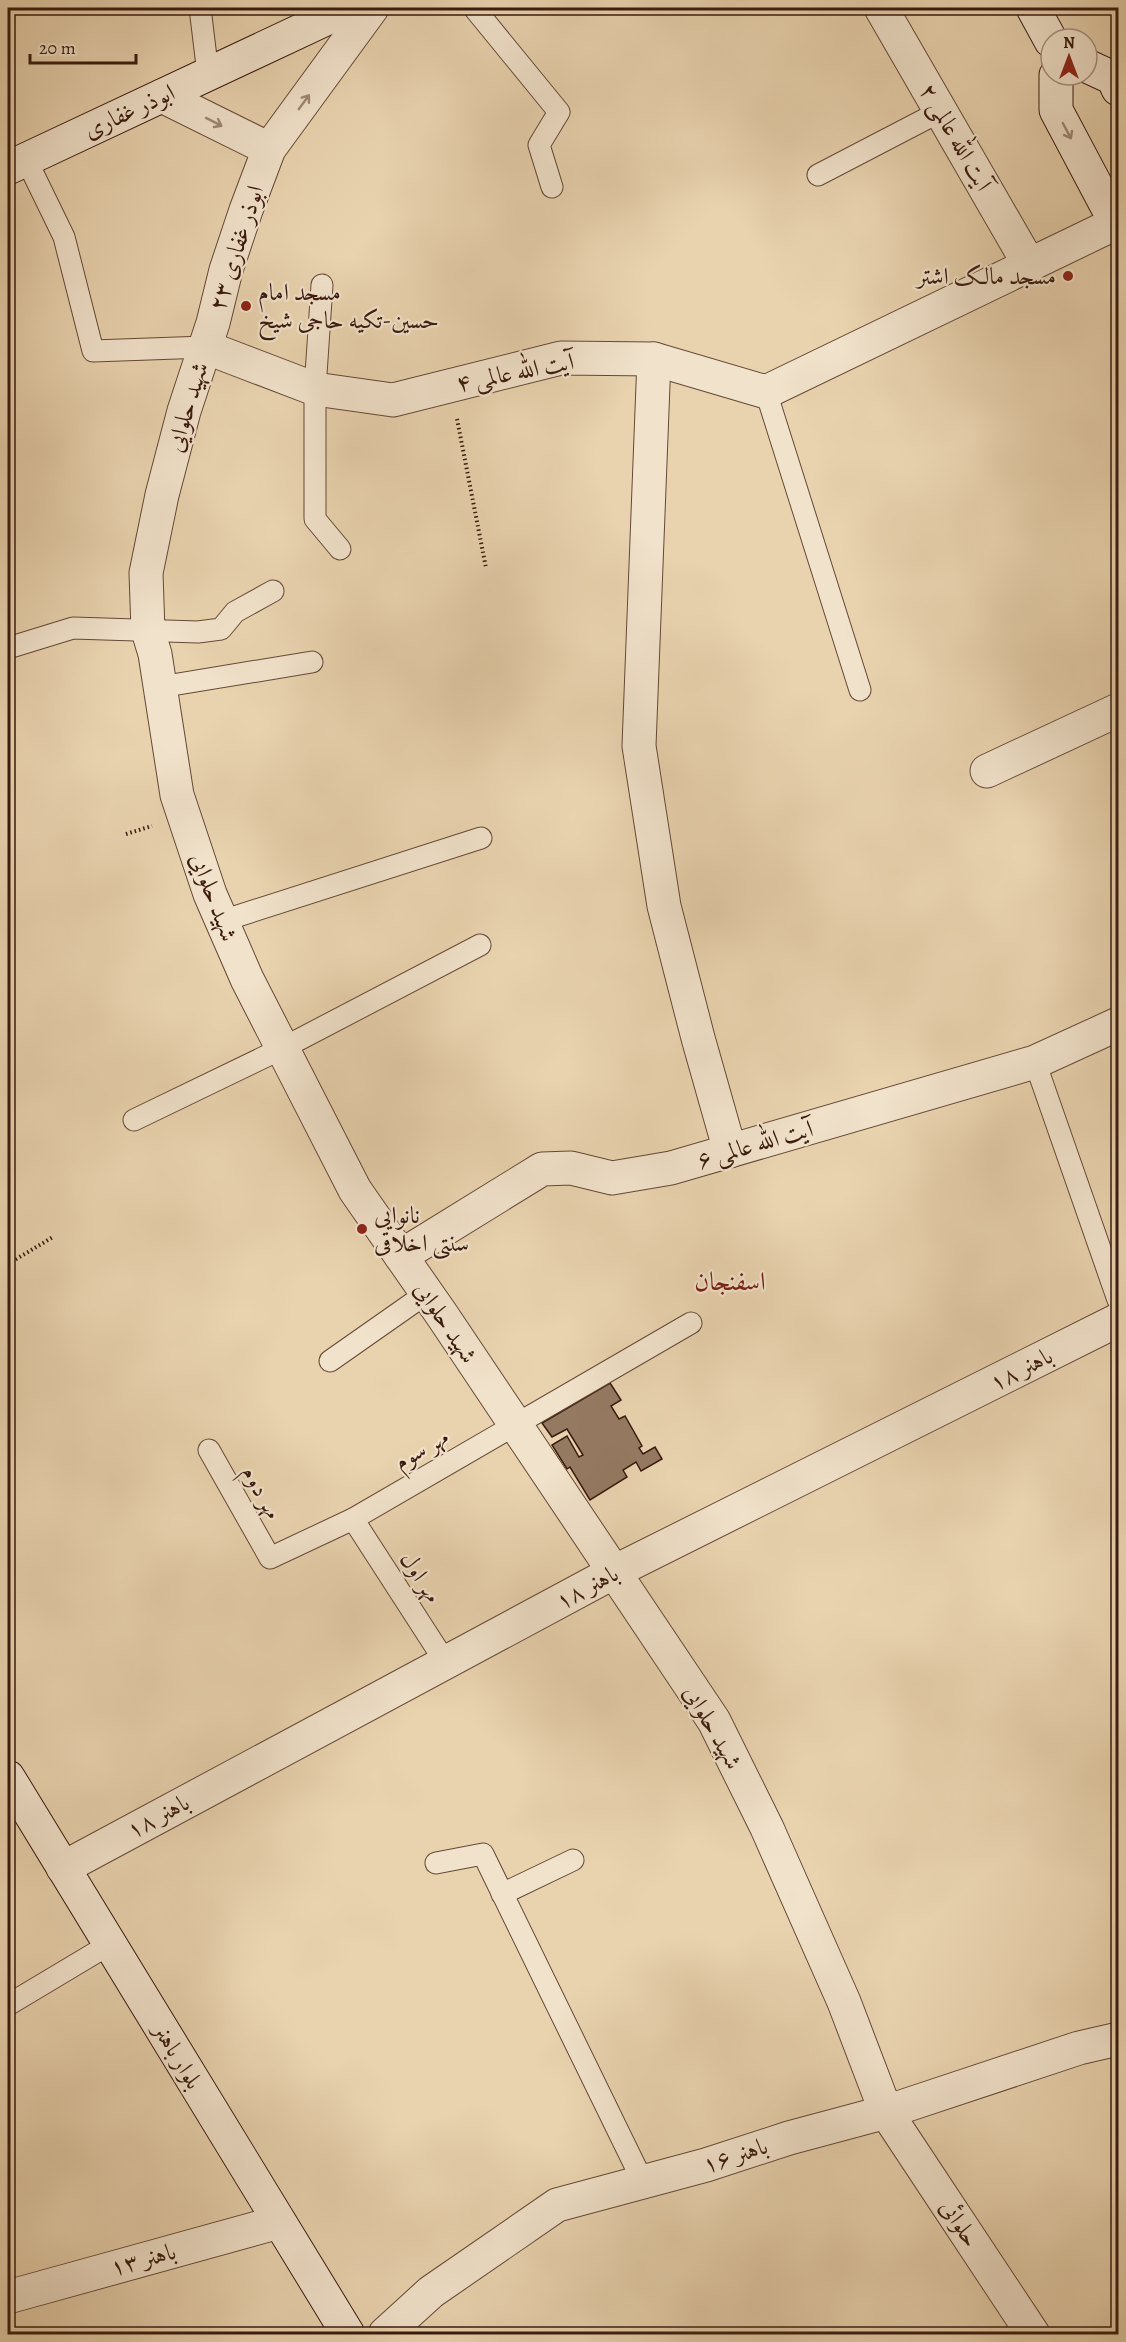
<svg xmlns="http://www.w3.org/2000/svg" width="1126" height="2342" viewBox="0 0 1126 2342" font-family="Alegreya,Amiri,serif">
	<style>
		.building { fill: #957a62; stroke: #391a0e; stroke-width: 1.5 }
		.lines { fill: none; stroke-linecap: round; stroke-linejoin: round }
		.lane-casing { stroke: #654836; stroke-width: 23 }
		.street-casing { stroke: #654836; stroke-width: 35 }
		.secondary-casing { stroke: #391a0e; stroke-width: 35 }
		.path { stroke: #391a0e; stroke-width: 4; stroke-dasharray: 1.5 3; stroke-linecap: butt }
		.lane { stroke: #f1e2cb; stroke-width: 21 }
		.street { stroke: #f1e2cb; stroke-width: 33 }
		.secondary { stroke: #f1e2cb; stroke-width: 33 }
		.oneway { stroke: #9e8876 }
		.poi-dot { fill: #8f2418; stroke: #f1e2cb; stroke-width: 2 }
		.labels { text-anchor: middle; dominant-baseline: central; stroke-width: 4.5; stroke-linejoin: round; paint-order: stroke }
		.street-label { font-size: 24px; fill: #391a0e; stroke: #f1e2cb }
		.poi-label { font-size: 24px; fill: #391a0e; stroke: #f1e2cb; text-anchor: start }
		.neighbourhood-label { font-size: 26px; fill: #7a1f14; stroke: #f1e2cb }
	</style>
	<rect width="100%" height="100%" fill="#e9d3af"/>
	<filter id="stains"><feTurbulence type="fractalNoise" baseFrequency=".00333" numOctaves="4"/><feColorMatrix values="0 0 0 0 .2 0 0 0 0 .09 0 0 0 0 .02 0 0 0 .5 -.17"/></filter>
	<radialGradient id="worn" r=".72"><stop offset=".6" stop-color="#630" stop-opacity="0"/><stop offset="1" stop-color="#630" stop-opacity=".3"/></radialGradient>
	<!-- building -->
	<polygon class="building" points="610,1383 621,1400 611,1406 619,1419 625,1416 642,1446 639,1448 643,1454 655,1447 662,1459 641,1471 636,1462 623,1470 627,1477 590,1500 570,1467 567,1469 552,1445 567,1436 579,1457 583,1455 567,1429 552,1437 542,1423"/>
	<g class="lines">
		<defs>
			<g id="lane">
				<polyline points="200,8 208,74"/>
				<polyline points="474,8 559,112 539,145 552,187"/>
				<polyline points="26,159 64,237 93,351 205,347"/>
				<polyline points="818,175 941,111"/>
				<polyline points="322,285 315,389 315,519 340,549"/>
				<polyline points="766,392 860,690"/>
				<polyline points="8,648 73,628 198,632 221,629 235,612 273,591"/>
				<polyline points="160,687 312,662"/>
				<polyline points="222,921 481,838"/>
				<polyline points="1035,1062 1118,1300"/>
				<polyline points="134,1120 283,1048 480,945"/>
				<polyline points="330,1361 427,1293"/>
				<polyline points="209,1450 270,1558 353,1519 691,1323"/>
				<polyline points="353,1519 446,1663"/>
				<polyline points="436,1863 483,1854 643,2182"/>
				<polyline points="502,1894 573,1860"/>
				<polyline points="8,2005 110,1944"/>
			</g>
			<g id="street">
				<polyline points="372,8 269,149 246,210 226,270 213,323 184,411 162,495 146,573 148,631 155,654 177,795 210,894 247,979 355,1190 442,1315 714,1721 767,1828 844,2002 886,2112 1033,2334"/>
				<polyline points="881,8 1030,266"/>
				<polyline points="162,96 269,149"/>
				<polyline points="205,347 315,389 393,400 561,358 654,359 766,392 1116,223"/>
				<polyline points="654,359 639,746 664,906 698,1038 730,1151"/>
				<polyline points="987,771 1118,710"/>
				<polyline points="401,1256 542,1169 571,1168 612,1178 671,1168 1035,1062 1118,1024"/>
				<polyline points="63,1868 614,1572 1118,1320"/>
				<polyline points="8,2297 279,2222"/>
				<polyline points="385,2334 431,2292 557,2205 706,2165 789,2138 886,2112 1079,2048 1118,2039"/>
			</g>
			<g id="secondary">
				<polyline points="1033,8 1051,41"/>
				<polyline points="1087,66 1113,78 1118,89"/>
				<polyline points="1056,75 1056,110 1118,227"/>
				<polyline points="8,168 349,8"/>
				<polyline points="8,1777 348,2334"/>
			</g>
		</defs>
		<!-- lane casing -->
		<use href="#lane" class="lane-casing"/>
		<!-- street casing -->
		<use href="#street" class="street-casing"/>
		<!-- secondary casing -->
		<use href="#secondary" class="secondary-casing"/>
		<!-- path -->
		<g class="path">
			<polyline points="457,419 486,568"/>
			<polyline points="126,834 152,826"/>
			<polyline points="8,1264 53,1237"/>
		</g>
		<!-- lane -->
		<use href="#lane" class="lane"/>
		<!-- street -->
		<use href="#street" class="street"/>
		<!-- secondary -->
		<use href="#secondary" class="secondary"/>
	</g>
	<!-- one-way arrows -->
	<defs><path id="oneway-shaft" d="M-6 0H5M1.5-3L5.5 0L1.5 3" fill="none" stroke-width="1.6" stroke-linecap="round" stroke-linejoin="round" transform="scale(1.5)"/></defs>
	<g class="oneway">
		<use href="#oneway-shaft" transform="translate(304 102) rotate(-54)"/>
		<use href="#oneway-shaft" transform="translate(214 122) rotate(27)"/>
		<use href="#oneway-shaft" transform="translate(1067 131) rotate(62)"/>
	</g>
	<!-- markers -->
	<g class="poi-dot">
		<circle cx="1068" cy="276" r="6"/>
		<circle cx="246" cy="306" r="6"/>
		<circle cx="362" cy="1229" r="6"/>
	</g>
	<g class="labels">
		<!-- street labels -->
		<g class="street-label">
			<text transform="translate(129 111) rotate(-25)">ابوذر غفاری</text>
			<text transform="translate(956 137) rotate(60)">آیت الله عالمی ۲</text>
			<text transform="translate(236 248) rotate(-72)">ابوذر غفاری ۲۳</text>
			<text transform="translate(515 372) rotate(-11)">آیت الله عالمی ۴</text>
			<text transform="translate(187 407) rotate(-73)">شهید حلوایی</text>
			<text transform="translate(214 897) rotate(69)">شهید حلوایی</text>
			<text transform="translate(755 1144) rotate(-16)">آیت الله عالمی ۶</text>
			<text transform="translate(446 1322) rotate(56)">شهید حلوایی</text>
			<text transform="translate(1021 1369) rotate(-27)">باهنر ۱۸</text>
			<text transform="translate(421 1449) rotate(-30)">مهر سوم</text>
			<text transform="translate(262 1492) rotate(61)">مهر دوم</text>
			<text transform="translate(421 1577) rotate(57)">مهر اول</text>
			<text transform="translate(587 1587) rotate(-28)">باهنر ۱۸</text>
			<text transform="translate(713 1727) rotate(60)">شهید حلوایی</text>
			<text transform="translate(158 1816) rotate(-28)">باهنر ۱۸</text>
			<text transform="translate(178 2056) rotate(59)">بلوار باهنر</text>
			<text transform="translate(735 2155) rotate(-18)">باهنر ۱۶</text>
			<text transform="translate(960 2223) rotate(57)">حلوائی</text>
			<text transform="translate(143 2259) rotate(-15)">باهنر ۱۳</text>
		</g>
		<!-- poi labels -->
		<g class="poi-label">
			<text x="1056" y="276" text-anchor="end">مسجد مالک اشتر</text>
			<text x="258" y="292">مسجد امام<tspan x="258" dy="28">حسین-تکیه حاجی شیخ</tspan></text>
			<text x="374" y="1215">نانوایی<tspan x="374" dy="28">سنتی اخلاقی</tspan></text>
		</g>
		<!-- neighbourhood labels -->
		<g class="neighbourhood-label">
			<text x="730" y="1281">اسفنجان</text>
		</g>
	</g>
	<!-- margin -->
	<rect width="1126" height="2342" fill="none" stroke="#e9d3af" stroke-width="30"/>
	<rect x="9" y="9" width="1108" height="2324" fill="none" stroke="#391a0e" stroke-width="3"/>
	<rect x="15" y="15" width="1096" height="2312" fill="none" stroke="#391a0e" stroke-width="1.5"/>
	<!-- north arrow -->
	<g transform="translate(1069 57)"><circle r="28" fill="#f1e2cb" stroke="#a7927f" stroke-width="1.5"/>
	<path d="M0-4.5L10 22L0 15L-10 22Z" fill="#8f2418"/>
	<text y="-9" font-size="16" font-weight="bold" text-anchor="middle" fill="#391a0e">N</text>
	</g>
	<!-- scale -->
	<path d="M30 54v9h106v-9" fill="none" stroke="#391a0e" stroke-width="3"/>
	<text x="39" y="54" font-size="18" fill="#391a0e" stroke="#f1e2cb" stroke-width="4.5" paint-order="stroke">20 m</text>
	<rect width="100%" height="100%" filter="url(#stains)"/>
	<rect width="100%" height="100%" fill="url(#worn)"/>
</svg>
